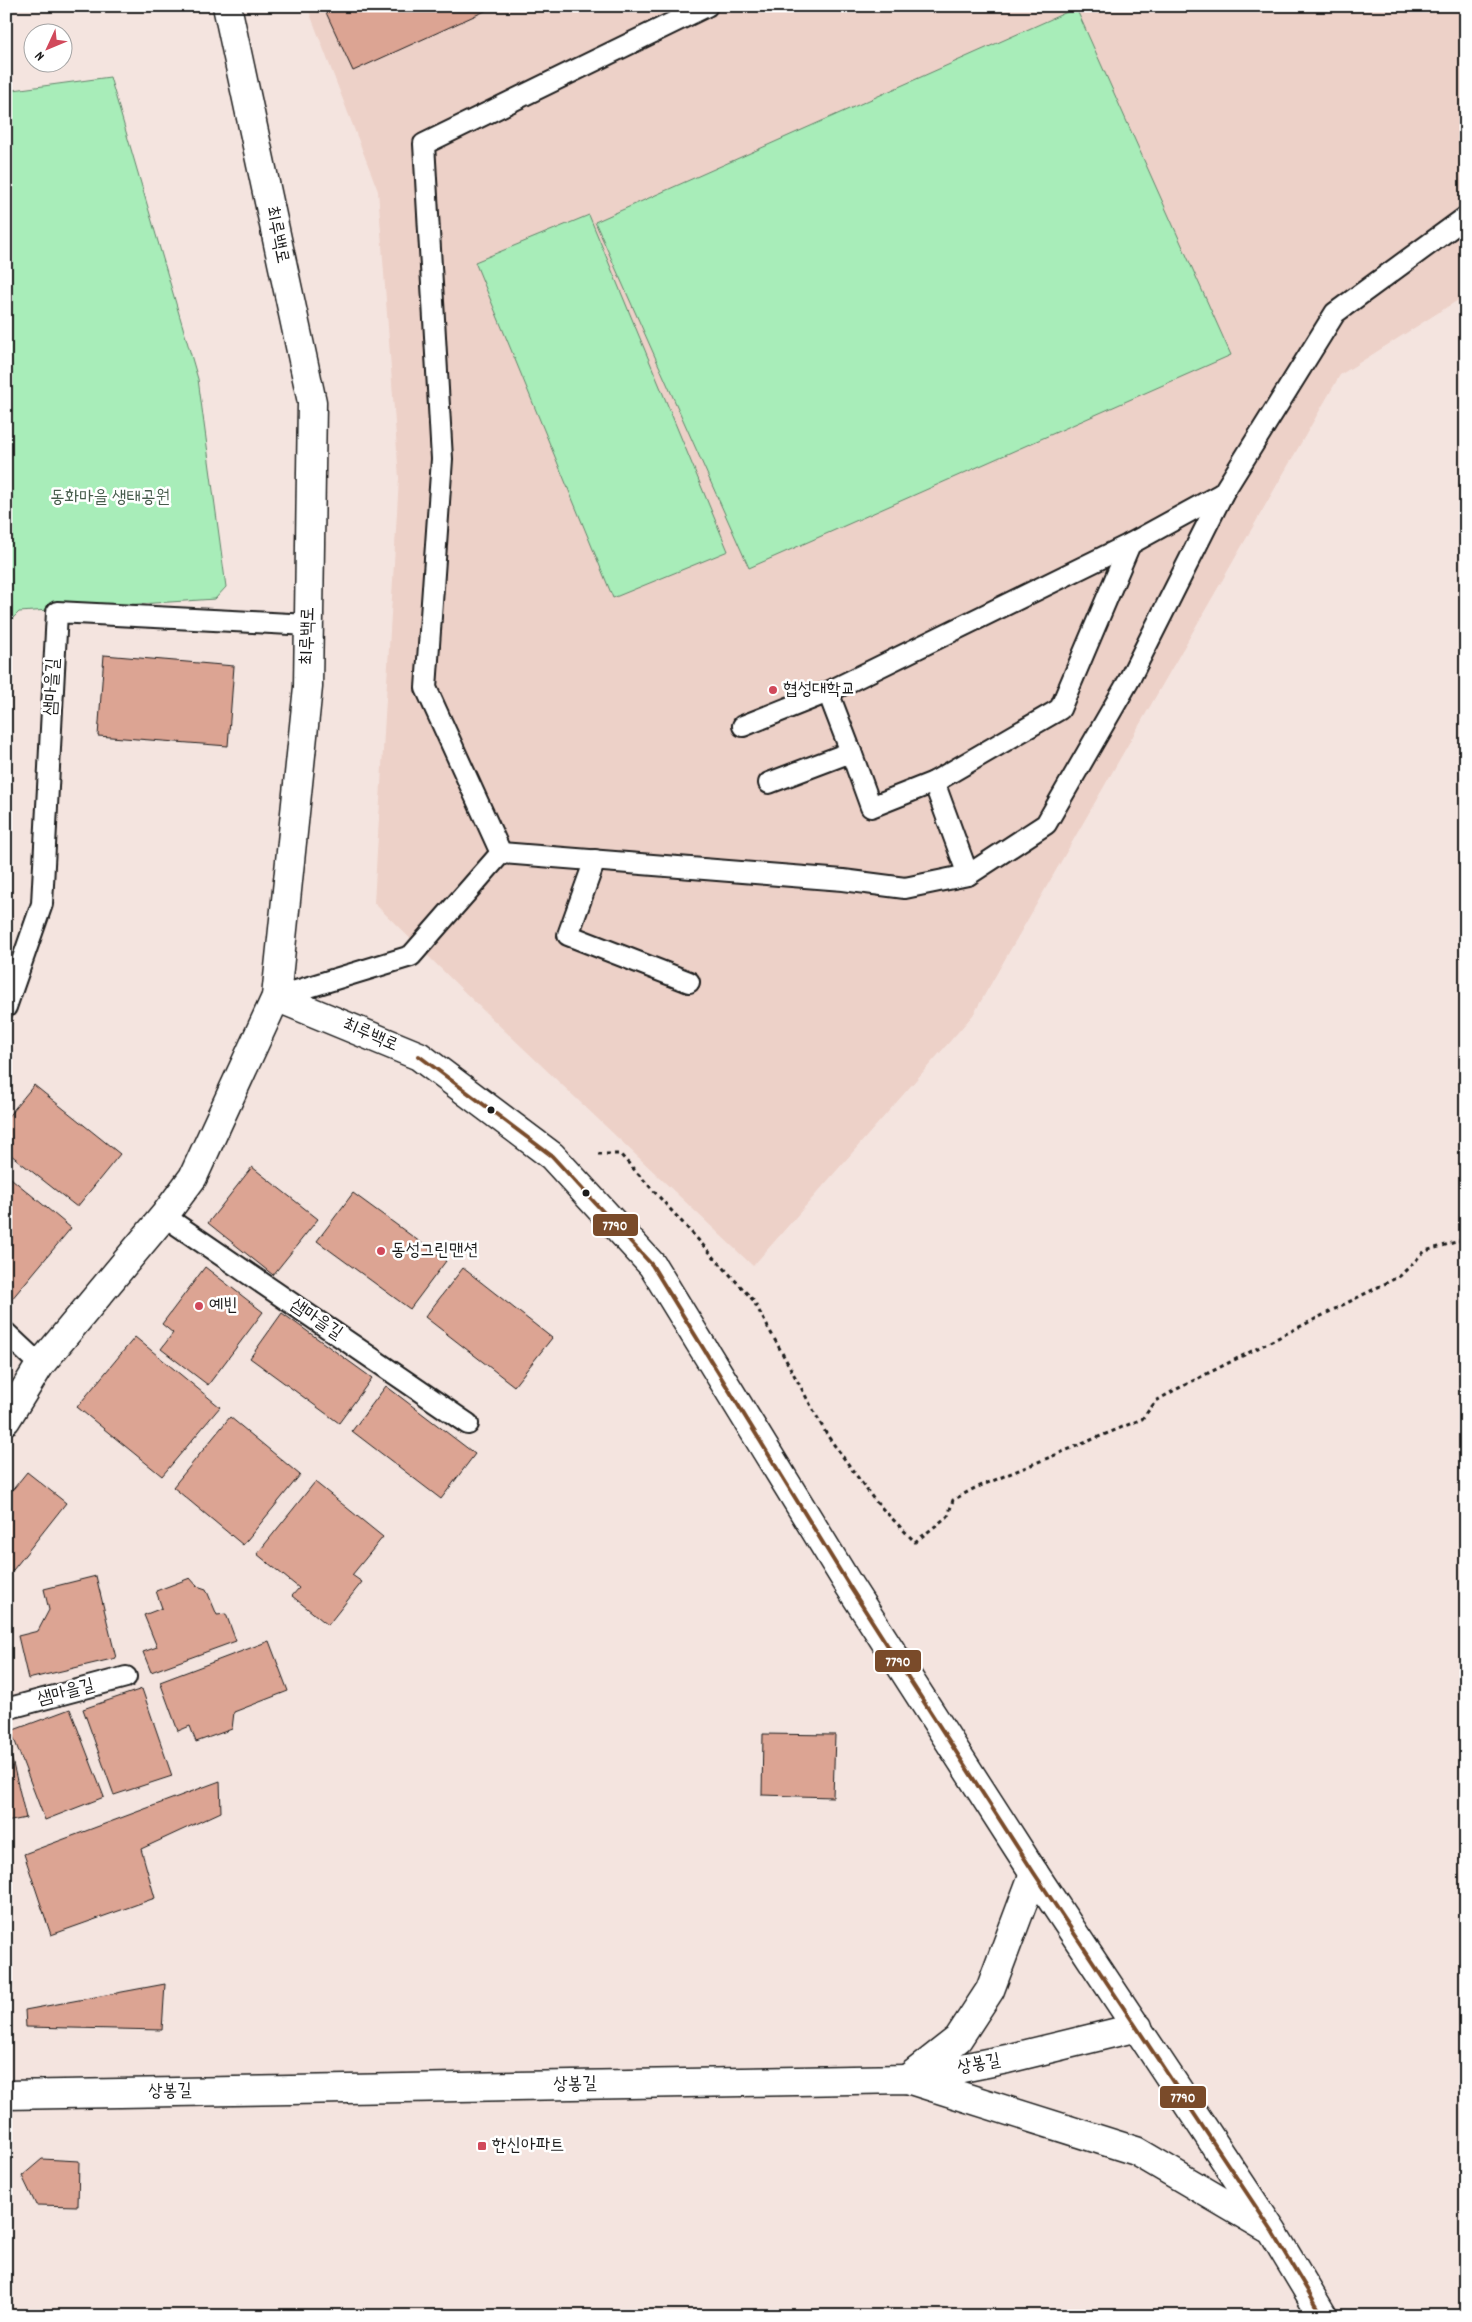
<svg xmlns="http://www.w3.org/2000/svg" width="1472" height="2322" viewBox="0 0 1472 2322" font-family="Dekko,'Poor Story',sans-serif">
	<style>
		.built { fill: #edd1c8 }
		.green { fill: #a8edb9; stroke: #62846a }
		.building { fill: #dca493; stroke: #1c1c1c }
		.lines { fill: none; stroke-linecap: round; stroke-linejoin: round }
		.lane-casing { stroke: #1c1c1c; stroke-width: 24 }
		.street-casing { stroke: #1c1c1c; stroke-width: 31 }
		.secondary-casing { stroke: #1c1c1c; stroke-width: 31 }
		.path { stroke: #1c1c1c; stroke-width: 3; stroke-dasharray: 4 4; stroke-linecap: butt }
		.lane { stroke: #fff; stroke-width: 20 }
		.street { stroke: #fff; stroke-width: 28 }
		.secondary { stroke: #fff; stroke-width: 28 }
		.bus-1-casing { stroke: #fff; stroke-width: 8 }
		.bus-1 { stroke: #7a4b2a; stroke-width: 4 }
		.poi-dot { fill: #d1495b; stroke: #fff; stroke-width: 2 }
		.bus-dot { fill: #1c1c1c; stroke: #fff; stroke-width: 2 }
		.labels { text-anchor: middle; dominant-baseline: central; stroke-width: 5; stroke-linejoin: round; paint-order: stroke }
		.street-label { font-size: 18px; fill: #1c1c1c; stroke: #fff }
		.park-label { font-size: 18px; fill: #465b4b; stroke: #fff }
		.poi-label { font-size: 18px; fill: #1c1c1c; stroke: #fff; text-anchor: start }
		.line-badge { stroke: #fff; stroke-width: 2 }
		.badge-label { font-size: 14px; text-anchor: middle; font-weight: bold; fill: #fff }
	</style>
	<rect width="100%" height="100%" fill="#f4e4df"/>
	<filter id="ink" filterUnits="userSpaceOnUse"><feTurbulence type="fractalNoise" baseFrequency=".02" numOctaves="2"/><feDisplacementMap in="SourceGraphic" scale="10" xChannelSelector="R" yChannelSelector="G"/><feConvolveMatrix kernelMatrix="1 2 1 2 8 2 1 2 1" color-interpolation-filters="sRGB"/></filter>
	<g filter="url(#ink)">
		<!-- built -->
		<polygon class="built" points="307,6 1466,6 1466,295 1340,375 973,1015 753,1266 485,1012 374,903 399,478 378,191"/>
		<!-- green -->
		<g class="green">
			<polygon points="1076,8 1231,355 749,568 595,222"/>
			<polygon points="110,77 198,379 226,587 215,599 19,612 6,625 6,91"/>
			<polygon points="589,215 728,551 613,598 475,262"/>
		</g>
		<!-- building -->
		<g class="building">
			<polygon points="323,6 496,6 353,71"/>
			<polygon points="104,655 234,666 228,746 98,736"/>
			<polygon points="34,1085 120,1154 77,1207 6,1151 6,1119"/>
			<polygon points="252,1167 318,1219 273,1275 208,1223"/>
			<polygon points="6,1174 71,1228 11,1300 6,1297"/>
			<polygon points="353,1193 446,1261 410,1309 317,1241"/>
			<polygon points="205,1267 263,1312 208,1385 161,1349 173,1333 162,1324"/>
			<polygon points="463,1268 552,1338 514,1386 425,1317"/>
			<polygon points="282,1313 372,1378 339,1423 250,1358"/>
			<polygon points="135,1337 220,1407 162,1476 77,1407"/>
			<polygon points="386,1386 475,1454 441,1499 352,1431"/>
			<polygon points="230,1417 300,1475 243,1545 173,1487"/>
			<polygon points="27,1472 66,1503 6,1579 6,1498"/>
			<polygon points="315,1482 383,1537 352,1575 362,1582 328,1625 292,1596 299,1588 257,1554"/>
			<polygon points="96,1576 116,1658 28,1679 18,1636 38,1631 49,1610 44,1589"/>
			<polygon points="190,1578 197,1586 206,1589 217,1615 226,1614 236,1641 151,1672 143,1652 157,1647 144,1615 162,1608 156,1591"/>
			<polygon points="269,1641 288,1691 234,1712 232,1729 196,1742 190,1726 178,1731 160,1682"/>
			<polygon points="142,1689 172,1776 114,1795 83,1709"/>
			<polygon points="70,1709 104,1797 45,1820 11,1731"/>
			<polygon points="763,1734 835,1735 833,1797 762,1795"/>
			<polygon points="8,1743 26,1818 6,1822 6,1744"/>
			<polygon points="220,1781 221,1812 141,1849 155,1898 51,1935 24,1854"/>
			<polygon points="165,1984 162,2030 26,2027 25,2010"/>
			<polygon points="42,2159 79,2161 78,2206 36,2205 22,2176"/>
		</g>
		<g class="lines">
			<defs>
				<g id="lane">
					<polyline points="828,692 851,752"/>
					<polyline points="743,726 828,692 1130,544 1223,493"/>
					<polyline points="934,782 1060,709 1130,544"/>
					<polyline points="769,783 851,752 871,807 934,782 968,875"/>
					<polyline points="501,853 426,688 442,459 424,144 707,6"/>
					<polyline points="595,860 568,935 689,982"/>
					<polyline points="276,997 411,956 501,853 843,880 905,888 968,875 1046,824 1128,682 1223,493 1335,313 1466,217"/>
					<polyline points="6,1007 42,904 57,612 309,625"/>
					<polyline points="164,1216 468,1424"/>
					<polyline points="6,1333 40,1365"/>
					<polyline points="6,1709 126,1677"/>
				</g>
				<polyline id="street" points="907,2079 1007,2059 1138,2027"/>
				<g id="secondary">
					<polyline points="276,997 419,1056 552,1156 652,1265 850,1587 1034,1873 1272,2231 1323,2316"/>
					<polyline points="6,1420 40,1365 164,1216 193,1177 276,997 308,687 312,402 227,6"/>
					<polyline points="907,2079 958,2039 990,1990 1034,1873"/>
					<polyline points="6,2095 907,2079 1136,2151 1267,2228"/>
				</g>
			</defs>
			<!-- lane casing -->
			<use href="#lane" class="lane-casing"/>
			<!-- street casing -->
			<use href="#street" class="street-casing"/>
			<!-- secondary casing -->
			<use href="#secondary" class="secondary-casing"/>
			<!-- path -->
			<polyline class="path" points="598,1154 620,1154 753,1300 827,1435 875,1501 915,1542 948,1516 953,1500 973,1489 1142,1419 1156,1401 1175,1390 1400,1276 1425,1251 1466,1239"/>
			<!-- lane -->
			<use href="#lane" class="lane"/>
			<!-- street -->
			<use href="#street" class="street"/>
			<!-- secondary -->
			<use href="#secondary" class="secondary"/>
			<defs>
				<polyline id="bus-1" points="419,1056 552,1156 652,1265 850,1587 1034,1873 1272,2231 1323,2316"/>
			</defs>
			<!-- bus-1 casing -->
			<use href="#bus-1" class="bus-1-casing"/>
			<!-- bus-1 -->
			<use href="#bus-1" class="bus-1"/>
		</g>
	</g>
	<!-- markers -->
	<g class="poi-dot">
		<circle cx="773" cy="690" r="5"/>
		<circle cx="381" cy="1251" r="5"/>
		<circle cx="199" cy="1306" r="5"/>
		<rect x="477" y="2141" width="10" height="10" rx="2.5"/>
	</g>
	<g class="bus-dot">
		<circle cx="491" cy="1110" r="4.5"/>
		<circle cx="586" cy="1193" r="4.5"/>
	</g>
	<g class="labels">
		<!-- street labels -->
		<g class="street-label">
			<text transform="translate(276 235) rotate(78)">최루백로</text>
			<text transform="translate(309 636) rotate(-89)">최루백로</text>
			<text transform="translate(53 687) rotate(-87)">샘마을길</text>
			<text transform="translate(370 1036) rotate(23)">최루백로</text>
			<text transform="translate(316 1320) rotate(34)">샘마을길</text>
			<text transform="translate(66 1693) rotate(-15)">샘마을길</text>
			<text transform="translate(979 2065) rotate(-11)">상봉길</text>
			<text transform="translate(575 2085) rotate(-1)">상봉길</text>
			<text transform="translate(170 2092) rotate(-1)">상봉길</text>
		</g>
		<!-- park labels -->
		<g class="park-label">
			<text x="110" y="498">동화마을 생태공원</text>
		</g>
		<!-- poi labels -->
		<g class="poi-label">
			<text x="783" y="690">협성대학교</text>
			<text x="391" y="1251">동성그린맨션</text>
			<text x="209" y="1306">예빈</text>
			<text x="492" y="2146">한신아파트</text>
		</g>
	</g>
	<g class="line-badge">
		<rect x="592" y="1213" width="47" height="24" rx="5" fill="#7a4b2a"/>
		<rect x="874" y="1649" width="48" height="24" rx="5" fill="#7a4b2a"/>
		<rect x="1159" y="2085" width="48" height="24" rx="5" fill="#7a4b2a"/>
	</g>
	<g class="badge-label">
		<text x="615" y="1230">7790</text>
		<text x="898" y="1666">7790</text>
		<text x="1183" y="2102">7790</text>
	</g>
	<!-- margin -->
	<rect width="1472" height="2322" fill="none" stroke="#fff" stroke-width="25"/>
	<rect x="12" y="12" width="1447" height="2297" fill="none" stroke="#1c1c1c" stroke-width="2" filter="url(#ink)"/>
	<!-- north arrow -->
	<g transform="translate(48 48) rotate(226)"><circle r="24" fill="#ffffff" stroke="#a4a4a4"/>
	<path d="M0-4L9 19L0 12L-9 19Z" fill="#d1495b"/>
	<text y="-8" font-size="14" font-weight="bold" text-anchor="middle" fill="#1c1c1c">N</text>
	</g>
</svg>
